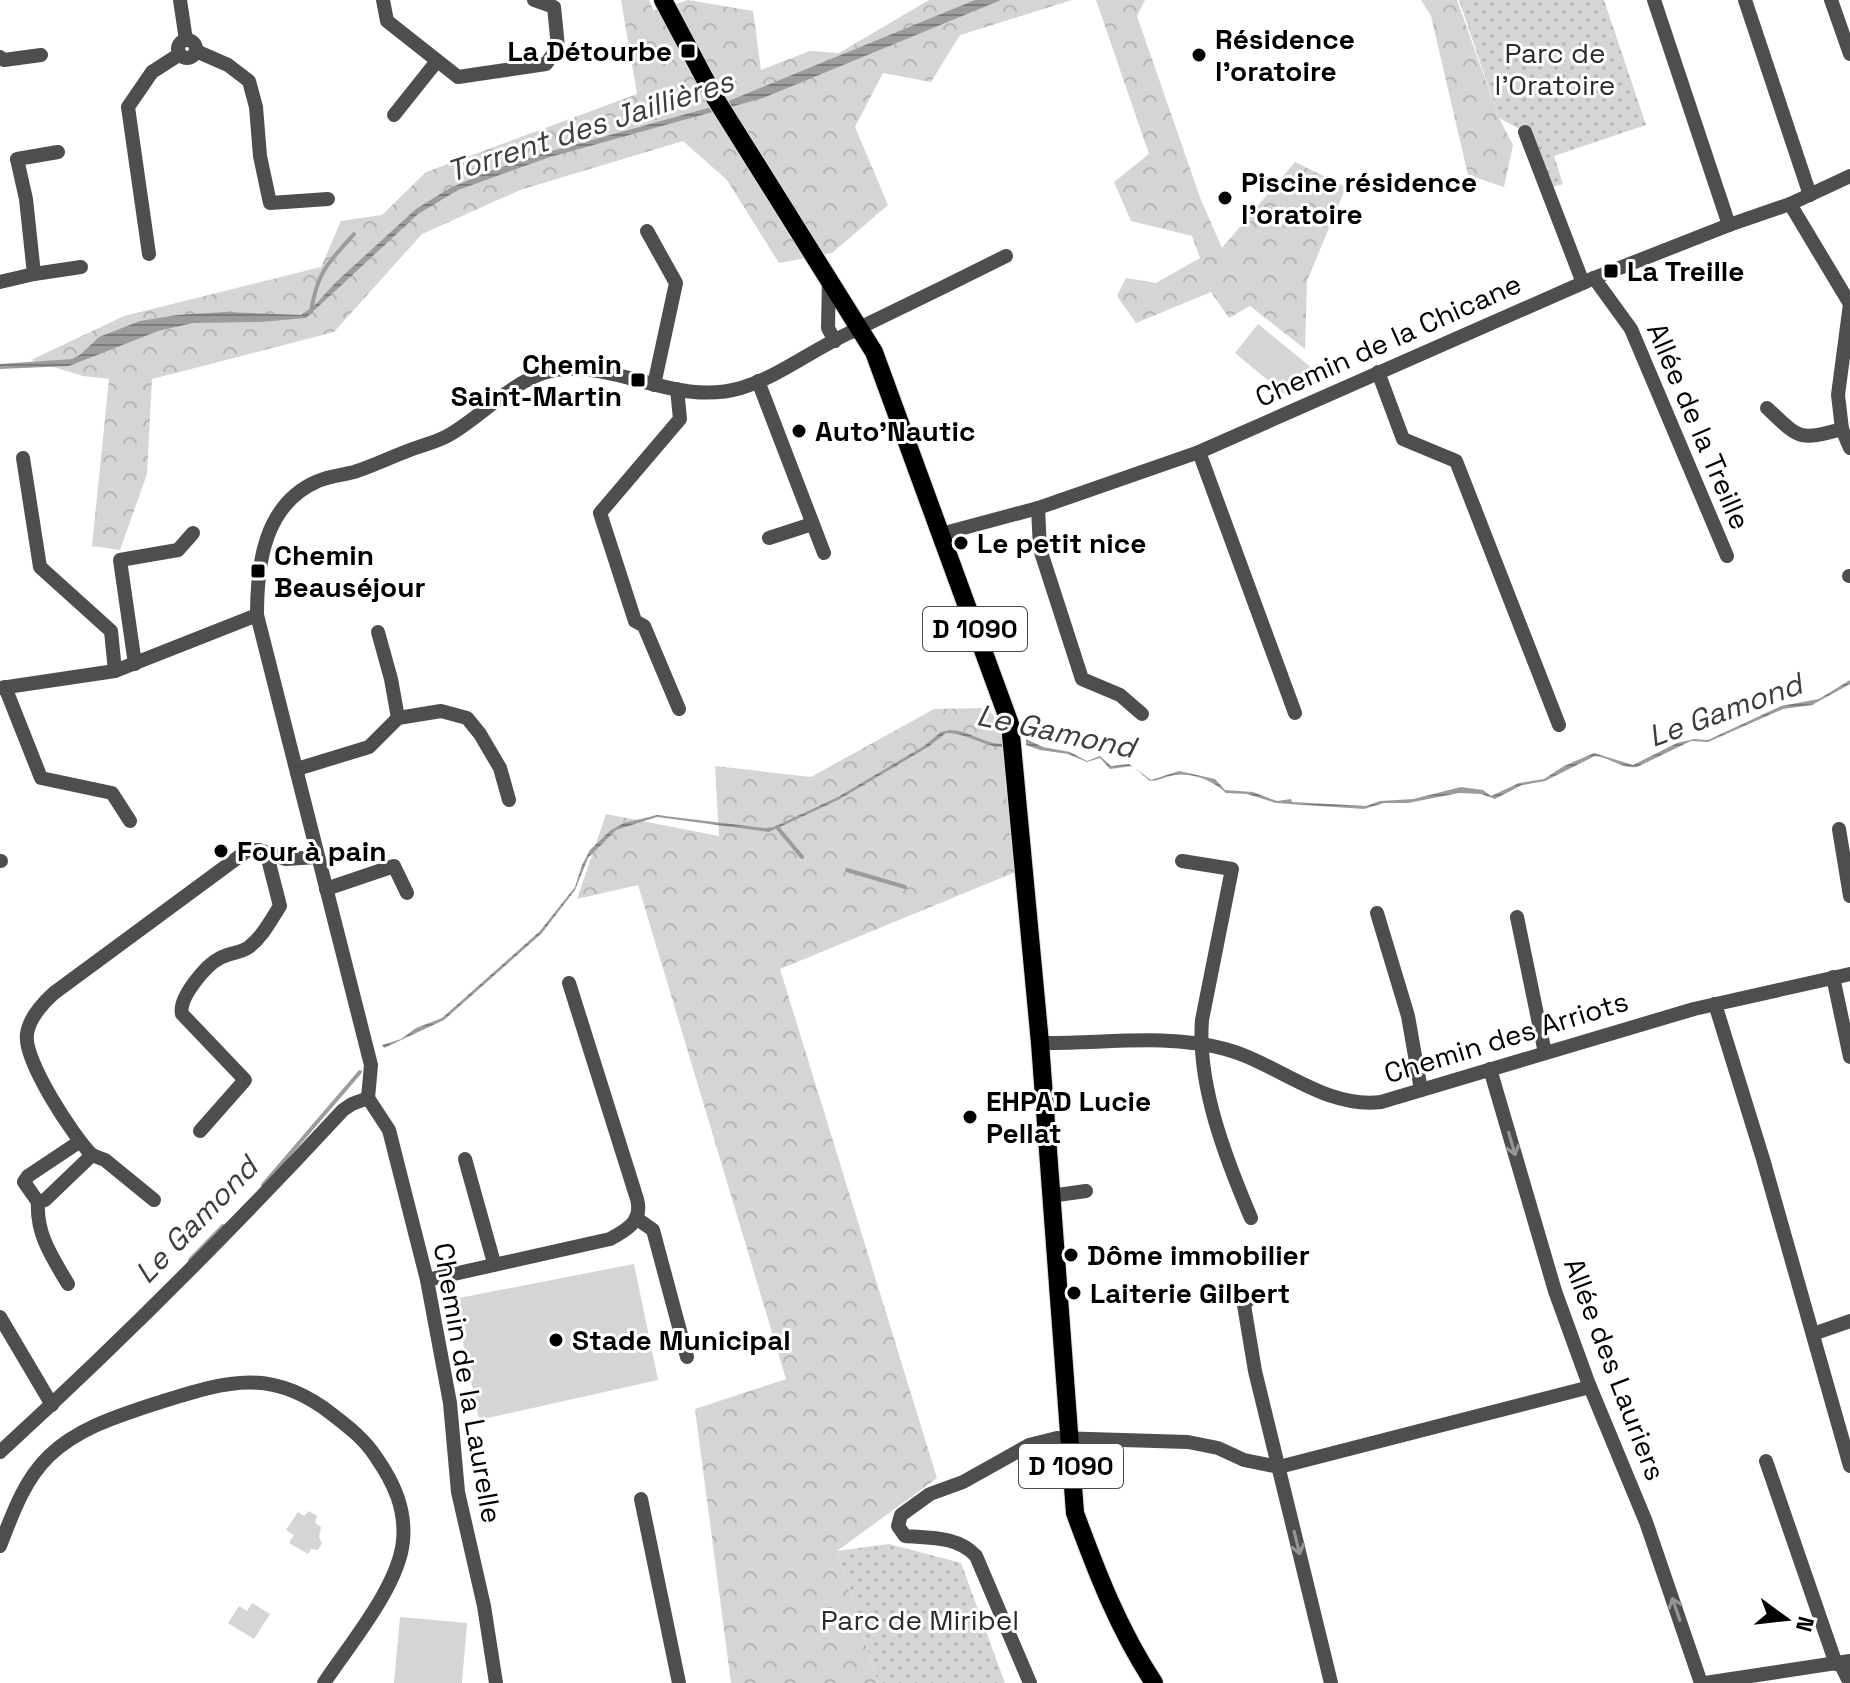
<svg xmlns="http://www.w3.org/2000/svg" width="1850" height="1683" viewBox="0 0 1850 1683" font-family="'Space Grotesk',sans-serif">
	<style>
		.grass { fill: #d5d5d5 }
		.forest { fill: url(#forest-crowns) }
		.park { fill: url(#park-dots) }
		.water { fill: url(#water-rules) }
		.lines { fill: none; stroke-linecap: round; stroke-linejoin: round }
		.stream { stroke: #9c9c9c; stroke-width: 4 }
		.major-casing { stroke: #dbdbdb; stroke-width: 20 }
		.minor { stroke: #4e4e4e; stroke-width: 14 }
		.major { stroke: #000; stroke-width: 18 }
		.oneway { stroke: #959595 }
		.poi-dot { fill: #000; stroke: #fff; stroke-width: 3 }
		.labels { text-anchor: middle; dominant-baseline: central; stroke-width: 6; stroke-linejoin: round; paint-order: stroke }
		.shield { fill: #fff; stroke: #4c4c4c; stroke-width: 2 }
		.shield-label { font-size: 26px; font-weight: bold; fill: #000 }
		.poi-label { font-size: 28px; font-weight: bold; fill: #000; stroke: #fff; text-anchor: start }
		.park-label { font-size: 28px; fill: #2c2c2c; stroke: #fff }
		.street-label { font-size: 28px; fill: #000; stroke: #fff }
		.water-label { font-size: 30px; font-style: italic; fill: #3d3d3d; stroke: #fff }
	</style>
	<defs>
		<pattern id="forest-crowns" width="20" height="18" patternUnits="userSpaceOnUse" patternTransform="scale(2)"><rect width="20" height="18" fill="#d5d5d5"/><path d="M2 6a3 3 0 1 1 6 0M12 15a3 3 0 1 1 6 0" fill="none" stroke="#b5b5b5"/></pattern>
		<pattern id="park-dots" width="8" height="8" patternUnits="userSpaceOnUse" patternTransform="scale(2)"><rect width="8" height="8" fill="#d5d5d5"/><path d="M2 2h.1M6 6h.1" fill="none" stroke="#b5b5b5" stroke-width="1.8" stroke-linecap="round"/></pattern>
		<pattern id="water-rules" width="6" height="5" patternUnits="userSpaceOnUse" patternTransform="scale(2)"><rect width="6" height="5" fill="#9c9c9c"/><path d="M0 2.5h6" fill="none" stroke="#7d7d7d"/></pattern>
	</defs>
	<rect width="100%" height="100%" fill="#fff"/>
	<!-- grass -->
	<g class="grass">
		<polygon points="1258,324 1313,369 1289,398 1235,353"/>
		<polygon points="634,1264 658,1380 479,1420 454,1299"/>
		<polygon points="309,1511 317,1516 315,1523 321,1527 319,1537 322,1543 318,1550 311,1549 308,1554 289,1543 294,1535 286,1530 298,1512 304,1516"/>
		<polygon points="252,1603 270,1614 254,1639 228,1623 239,1606 247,1611"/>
		<polygon points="400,1617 467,1623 462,1683 394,1683"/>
	</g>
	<!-- forest -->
	<g class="forest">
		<polygon points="621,0 649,0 654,11 688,0 753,11 761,70 810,51 839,53 929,0 1072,0 960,35 931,82 883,73 855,127 888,205 832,253 779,263 727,180 683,141 520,190 422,234 334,332 152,379 147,474 120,550 92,546 109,379 83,376 31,360 124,316 321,267 341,221 382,215 426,172 637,94"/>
		<polygon points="1096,0 1145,0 1137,16 1201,200 1222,248 1295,162 1346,187 1307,281 1305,349 1250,306 1229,318 1211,292 1136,323 1117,296 1126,278 1156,283 1200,258 1192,236 1131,221 1114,182 1149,154"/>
		<polygon points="1421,0 1457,0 1499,118 1513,145 1504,187 1468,175 1431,16"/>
		<polygon points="988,708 1021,758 1028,867 780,969 937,1478 837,1551 878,1683 731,1683 695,1409 786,1379 638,885 577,899 606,814 719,836 715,766 811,777 934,709"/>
	</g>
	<!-- park -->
	<g class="park">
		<polygon points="1459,0 1604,0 1646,125 1554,156 1563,184 1553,187 1525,132 1499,118"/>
		<polygon points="889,1544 961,1563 1005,1683 878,1683 837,1551"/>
	</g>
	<!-- water -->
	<g class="water">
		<polygon points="975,0 1001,0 763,98 550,157 458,190 418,214 306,318 261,322 193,323 158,331 69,366 0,369 0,364 72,359 81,354 99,337 140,321 177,315 225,312 301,315 315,305 336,282 416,209 450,188 490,171 541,154 719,105"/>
		<path d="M1850 680V684L1812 705 1783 709 1708 742 1691 741 1637 767C1622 769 1611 758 1595 756L1545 781 1522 785 1495 799 1481 794 1459 793 1408 803H1384L1364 809 1276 803 1247 794 1226 793C1212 780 1190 771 1170 776 1162 778 1158 781 1150 781L1132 766 1110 769 1100 758 1087 762 1068 754 1040 750 1026 745V739L1043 747 1070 752 1087 761 1100 756 1111 766 1129 764 1151 780 1179 771 1215 779 1225 790 1253 792 1277 801 1291 799 1292 802 1366 806 1380 801 1413 799 1461 787 1483 790 1491 796 1519 783 1544 779 1564 766 1594 753 1633 765 1677 743 1694 739 1708 740 1781 706 1819 699Z"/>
		<path d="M949 730C969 730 983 744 1003 744L1004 747C980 746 971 734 946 733L928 747 838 800 769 832 657 817 616 830 588 858 575 890 542 933 444 1020 384 1048 382 1045 401 1039 416 1028 442 1018 540 931 575 887 582 865 590 850 611 830 624 823 657 815 764 828 774 827 838 797 924 746 941 732Z"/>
	</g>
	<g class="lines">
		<!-- stream -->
		<g class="stream">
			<path d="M311 312C317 272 328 263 354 234"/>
			<polyline points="777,827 802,857"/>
			<polyline points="847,870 905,887"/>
			<polyline points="263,1185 360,1072"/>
			<polyline points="190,1260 223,1226"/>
		</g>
		<defs>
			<path id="major" d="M663 0 715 98 874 352 1010 724 1040 1043 1075 1513C1097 1573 1119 1630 1154 1683"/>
		</defs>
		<!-- major casing -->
		<use href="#major" class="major-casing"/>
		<!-- minor -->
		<g class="minor">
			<polyline points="180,0 186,40"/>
			<polyline points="383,0 387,21 458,77 546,64 558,47 554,7 534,0"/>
			<polyline points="1654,0 1729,225"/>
			<polyline points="1745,0 1810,195"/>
			<polyline points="1831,0 1850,54"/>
			<circle cx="187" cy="49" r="9"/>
			<polyline points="196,51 228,65 249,81 256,107 260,156 270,203 328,199"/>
			<polyline points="0,57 4,60 41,55"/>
			<polyline points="394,115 437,61"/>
			<polyline points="1525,132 1583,283"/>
			<polyline points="1790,204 1850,304 1838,395 1842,429 1850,448"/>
			<polyline points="647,231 676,283 654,385"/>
			<polyline points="149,254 128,107 152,72 180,54"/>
			<polyline points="34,274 81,267"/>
			<polyline points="1594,278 1631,329 1727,556"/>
			<polyline points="829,279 828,328 835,341"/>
			<polyline points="0,282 34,274 26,199 17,159 58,152"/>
			<polyline points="1378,372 1403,439 1456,461 1559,725"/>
			<polyline points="758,381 824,553"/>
			<polyline points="677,389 680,419 600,513 635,621 644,626 679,709"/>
			<path d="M1767 408C1800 439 1798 441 1842 429"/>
			<polyline points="1199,452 1295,713"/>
			<polyline points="23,458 40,567 111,631 115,671"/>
			<polyline points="1038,508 1040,549 1082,679 1120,695 1142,714"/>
			<polyline points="941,534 1038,508 1199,452 1594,278 1729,225 1790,204 1850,176"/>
			<polyline points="769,538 812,524"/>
			<polyline points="1849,576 1850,576"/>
			<polyline points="378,632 391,679 398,718"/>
			<polyline points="135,664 120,560 178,550 193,533"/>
			<polyline points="5,687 41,778 112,793 130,821"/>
			<polyline points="0,688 115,671 257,615"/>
			<polyline points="297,769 369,747 398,718 441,711 467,718 480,734 500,768 509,800"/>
			<polyline points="1839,829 1850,896"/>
			<polyline points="0,861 1,861"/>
			<path d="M1182 861 1232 869 1202 1020C1197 1085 1226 1159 1251 1218"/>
			<polyline points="326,889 394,866 407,893"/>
			<polyline points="1377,913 1408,1016 1421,1090"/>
			<polyline points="1517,917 1545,1053"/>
			<polyline points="1833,977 1850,1057"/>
			<polyline points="1715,1004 1763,1159 1850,1466"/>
			<path d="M1040 1043C1101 1044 1166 1033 1225 1049 1278 1063 1324 1109 1381 1102L1694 1009 1850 974"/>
			<polyline points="1490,1069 1555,1291 1588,1382 1646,1522 1701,1683"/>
			<path d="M368 1098 371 1065 257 615C257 564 264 504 318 481 329 476 342 475 354 472 373 466 391 457 410 450 423 445 437 442 449 435 486 414 519 372 563 369 623 365 679 406 741 388 780 376 812 350 849 333 901 308 954 282 1006 256"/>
			<polyline points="368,1098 389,1130 427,1280 450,1403 458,1492 484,1606 496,1683"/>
			<path d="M200 1131 245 1080 182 1014C178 998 206 965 220 958 229 953 241 953 249 947 263 936 271 920 280 906L269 863 270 854"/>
			<path d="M79 1142 28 1176 24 1182 38 1202 45 1200 92 1155C73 1136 23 1060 27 1034 29 1019 43 1003 54 993L248 850H259L286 859 317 857"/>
			<polyline points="92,1155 105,1160 154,1200"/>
			<polyline points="465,1159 494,1263"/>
			<polyline points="1050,1196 1086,1191"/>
			<path d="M38 1202C36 1234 52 1257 68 1284"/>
			<polyline points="636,1218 653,1230 687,1357"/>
			<path d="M427 1280 610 1239C627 1230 643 1221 637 1199L569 983"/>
			<polyline points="1251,1297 1244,1305 1255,1371 1331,1683"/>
			<polyline points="0,1317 52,1405"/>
			<polyline points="1813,1334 1850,1321"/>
			<path d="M0 1452C119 1343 233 1229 343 1110L352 1104 368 1098"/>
			<polyline points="1766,1461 1836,1664"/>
			<polyline points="641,1499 679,1683"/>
			<path d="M0 1546C12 1515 24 1480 49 1456 77 1429 115 1417 151 1405 222 1383 269 1364 333 1415 350 1428 365 1440 376 1457 394 1483 406 1509 403 1541 399 1586 349 1645 324 1683"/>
			<polyline points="1840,1663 1850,1683"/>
			<path d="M1030 1683 976 1556C958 1536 930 1538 905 1536L898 1526 901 1515 930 1494 963 1482 1029 1445 1057 1438 1188 1442 1218 1448 1244 1460 1279 1467 1590 1387"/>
			<polyline points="1705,1683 1850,1661"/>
		</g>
		<!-- major -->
		<use href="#major" class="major"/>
	</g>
	<!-- one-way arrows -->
	<defs><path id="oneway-shaft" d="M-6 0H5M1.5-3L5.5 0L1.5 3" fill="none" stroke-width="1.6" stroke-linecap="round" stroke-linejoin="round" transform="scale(2)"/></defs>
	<g class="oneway">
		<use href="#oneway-shaft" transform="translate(1512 1144) rotate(74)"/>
		<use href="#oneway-shaft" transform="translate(1297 1543) rotate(76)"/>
		<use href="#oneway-shaft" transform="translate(1676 1609) rotate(-109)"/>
	</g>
	<!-- markers -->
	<g class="poi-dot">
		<rect x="680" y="43" width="16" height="16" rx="4"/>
		<circle cx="1199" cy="55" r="8"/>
		<circle cx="1225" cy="198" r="8"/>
		<rect x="1603" y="263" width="16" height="16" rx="4"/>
		<rect x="630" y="372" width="16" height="16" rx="4"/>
		<circle cx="799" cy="431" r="8"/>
		<circle cx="961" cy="543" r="8"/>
		<rect x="250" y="563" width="16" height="16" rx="4"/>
		<circle cx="221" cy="851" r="8"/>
		<circle cx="970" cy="1117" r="8"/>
		<circle cx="1071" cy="1255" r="8"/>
		<circle cx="1074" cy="1293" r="8"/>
		<circle cx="556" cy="1340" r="8"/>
	</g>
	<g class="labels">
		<!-- shield labels -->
		<g class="shield">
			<rect x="923" y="607" width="104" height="44" rx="6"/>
			<rect x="1019" y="1444" width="104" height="44" rx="6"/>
		</g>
		<g class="shield-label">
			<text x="975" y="629">D 1090</text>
			<text x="1071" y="1466">D 1090</text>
		</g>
		<!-- poi labels -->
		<g class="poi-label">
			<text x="1215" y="39">Résidence<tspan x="1215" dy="32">l'oratoire</tspan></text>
			<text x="672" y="51" text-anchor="end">La Détourbe</text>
			<text x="1241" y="182">Piscine résidence<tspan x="1241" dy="32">l'oratoire</tspan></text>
			<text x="1627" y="271">La Treille</text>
			<text x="622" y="364" text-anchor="end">Chemin<tspan x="622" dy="32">Saint-Martin</tspan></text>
			<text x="815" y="431">Auto'Nautic</text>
			<text x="977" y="543">Le petit nice</text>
			<text x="274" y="555">Chemin<tspan x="274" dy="32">Beauséjour</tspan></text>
			<text x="237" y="851">Four à pain</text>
			<text x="986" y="1101">EHPAD Lucie<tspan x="986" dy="32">Pellat</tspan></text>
			<text x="1087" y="1255">Dôme immobilier</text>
			<text x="1090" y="1293">Laiterie Gilbert</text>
			<text x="572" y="1340">Stade Municipal</text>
		</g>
		<!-- park labels -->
		<g class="park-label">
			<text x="1555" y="53">Parc de<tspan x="1555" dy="32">l'Oratoire</tspan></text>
			<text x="920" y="1620">Parc de Miribel</text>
		</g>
		<!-- street labels -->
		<g class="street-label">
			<text transform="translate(1388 340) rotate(-24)">Chemin de la Chicane</text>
			<text transform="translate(1699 426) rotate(67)">Allée de la Treille</text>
			<text transform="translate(1506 1037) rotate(-17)">Chemin des Arriots</text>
			<text transform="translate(1615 1369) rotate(69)">Allée des Lauriers</text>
			<text transform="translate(468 1383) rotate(80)">Chemin de la Laurelle</text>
		</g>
		<!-- water labels -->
		<g class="water-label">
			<text transform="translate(590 126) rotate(-18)">Torrent des Jaillières</text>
			<text transform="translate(1725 710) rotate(-20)">Le Gamond</text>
			<text transform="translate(1056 731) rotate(12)">Le Gamond</text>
			<text transform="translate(196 1220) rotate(-46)">Le Gamond</text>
		</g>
	</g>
	<!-- north arrow -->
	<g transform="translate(1786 1619) rotate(105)" stroke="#ffffff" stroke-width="6" paint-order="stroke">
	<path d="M0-6L14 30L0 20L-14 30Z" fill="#000000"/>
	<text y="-12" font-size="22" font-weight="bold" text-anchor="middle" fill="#000000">N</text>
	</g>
</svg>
